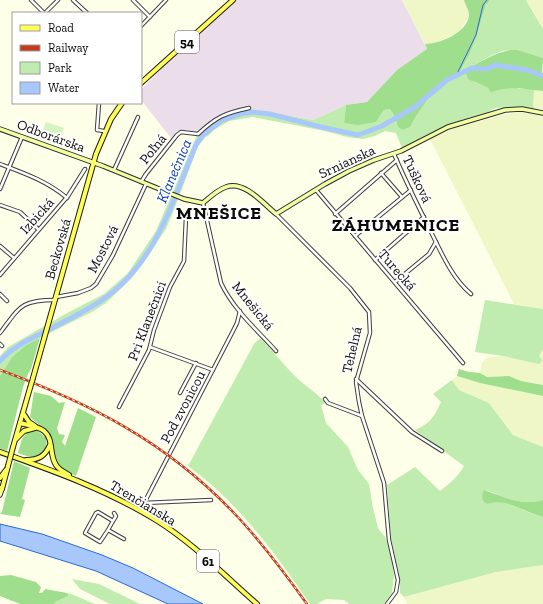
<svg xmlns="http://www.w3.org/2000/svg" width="543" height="604" viewBox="0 0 543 604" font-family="'Zilla Slab',serif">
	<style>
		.industrial { fill: #ebdde9 }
		.farmland { fill: #eff7c6 }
		.green { fill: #c0ecaf }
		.forest { fill: #9ede8d }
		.pitch { fill: #d6f3c2 }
		.water { fill: #a8c8fb; stroke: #2968d9 }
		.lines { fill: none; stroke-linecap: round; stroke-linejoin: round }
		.stream { stroke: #2968d9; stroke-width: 1 }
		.river { stroke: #a8c8fb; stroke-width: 5 }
		.street-casing { stroke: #3e3e3e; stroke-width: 4.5 }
		.secondary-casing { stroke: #2d2d2d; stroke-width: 5.5 }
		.primary-casing { stroke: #1c1c1c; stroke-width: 6 }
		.street { stroke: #fff; stroke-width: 2.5 }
		.secondary { stroke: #f3ffa3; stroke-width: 3.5 }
		.primary { stroke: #ffff58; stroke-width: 4 }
		.rail-casing { stroke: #c53a18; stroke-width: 2.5 }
		.rail { stroke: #fff; stroke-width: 1; stroke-dasharray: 3; stroke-linecap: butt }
		.primary-bridge-casing { stroke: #1c1c1c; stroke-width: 6; stroke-linecap: butt }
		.primary-bridge { stroke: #ffff58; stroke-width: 4 }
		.labels { text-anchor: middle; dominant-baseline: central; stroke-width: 4; stroke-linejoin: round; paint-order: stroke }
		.shield { fill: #fff; stroke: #545454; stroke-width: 1 }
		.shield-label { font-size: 13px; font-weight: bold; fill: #0b0b0b }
		.street-label { font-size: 14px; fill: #0b0b0b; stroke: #fff }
		.water-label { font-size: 15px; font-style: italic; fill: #0b3ca5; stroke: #fff }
		.district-label { font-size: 18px; font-weight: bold; letter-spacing: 1px; fill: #0b0b0b; stroke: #fff }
	</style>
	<rect width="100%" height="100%" fill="#feffe8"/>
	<!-- industrial -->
	<polygon class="industrial" points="236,0 402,0 427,49 397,70 367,102 346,105 313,120 252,109 208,122 196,132 185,130 177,131 171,138 141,100 141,90 162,68"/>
	<!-- farmland -->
	<g class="farmland">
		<polygon points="402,0 464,0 469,13 468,18 458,33 432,44 425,44"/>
		<polygon points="526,0 543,0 543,29 534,12"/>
		<polygon points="534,90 543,91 543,109 535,109 533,106"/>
		<polygon points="522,112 543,116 543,309 514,304 430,139 453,128 501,115"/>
		<polygon points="543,349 543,385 521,381 509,376 487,377 480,373 482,363 487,357 503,356 538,364 539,356"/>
		<polygon points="457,376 480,383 543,396 543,447 513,435 489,403 459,390 452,380"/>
		<polygon points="543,565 543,604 407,604 404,597 496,572"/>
	</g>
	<!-- green -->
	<g class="green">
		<polygon points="490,0 526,0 543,29 543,58 518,50 510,50 502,51 492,55 465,70 474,82 488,88 491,93 503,88 514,87 519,89 529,88 534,90 533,106 535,109 522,107 495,108 488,112 465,119 428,134 402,148 396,133 385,131 375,136 363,139 347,137 325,131 253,117 229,121 214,130 207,137 206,136 198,146 174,210 166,229 142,265 131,279 106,303 92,312 26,345 12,357 0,376 0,356 8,347 69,312 104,294 128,273 156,231 196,137 196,132 208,122 252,109 313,120 346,105 344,123 376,122 384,110 390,109 394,115 398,127 402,130 410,126 417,113 429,99 438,89 453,79 481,20 486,5"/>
		<polygon points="485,300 543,309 543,349 539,356 542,360 541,363 538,364 503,356 475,352"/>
		<path d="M260 338C273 350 283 365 296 377 305 386 317 393 326 403L321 405 326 423 348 447 358 470 369 484 373 508 378 528 385 537 390 550 394 575 392 593 384 604H349L344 600 326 599 317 604H310C276 554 238 502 188 466L254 344Z"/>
		<path d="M452 380 459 390 489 403 513 435 543 447V500C523 506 504 497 485 490L494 501C511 502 526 513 543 517V565L496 572 404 597 400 593V580L391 539 387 485 415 467 440 491C449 484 458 477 464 466L415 430C431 423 434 417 441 402L433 394Z"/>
		<polygon points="72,579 99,584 140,604 110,604 80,589"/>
		<path d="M69 593 95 604H54C58 599 64 599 69 595Z"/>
	</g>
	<!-- forest -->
	<g class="forest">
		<path d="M464 0H490L486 5C479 25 473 52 460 70 453 79 445 82 437 90 426 101 417 113 410 127L402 130 398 127 394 115 390 109 384 110 376 122 358 125 344 123 346 105 367 102 397 70 427 49 425 44C440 44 468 32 469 15 469 9 465 5 464 0Z"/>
		<path d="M510 50H518L543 58 542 74H543V91C525 89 508 85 491 93L488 88 468 79 465 70C480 62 494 53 510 50Z"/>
		<polygon points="40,338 31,369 28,374 23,387 7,451 0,449 0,376 12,357 26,345"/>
		<polygon points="459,369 469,372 480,373 487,377 509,376 521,381 543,385 543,396 480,383 457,376"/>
		<polygon points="34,392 51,396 59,403 65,402 57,428 59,434 65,435 62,442 65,446 78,408 96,417 76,476 65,471 55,462 49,433 30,417"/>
		<path d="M33 431H38L46 438C49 460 33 459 18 453L22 439 27 432Z"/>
		<polygon points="14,461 30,468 22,499 25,500 20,517 0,514 2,512"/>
		<path d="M484 490C504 497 522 506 543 500V517C525 513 506 497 487 504L483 501 482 496Z"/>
		<path d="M11 575 36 582 41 587 39 593H42L45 589 67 593 69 595C64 599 58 599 54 604H20L0 596V576Z"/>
	</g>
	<!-- pitch -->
	<polygon class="pitch" points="46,122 64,128 59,142 41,135"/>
	<!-- water -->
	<polygon class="water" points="0,524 42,534 102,555 133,568 203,604 168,604 96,571 0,541"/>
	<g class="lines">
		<!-- stream -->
		<polyline class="stream" points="456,76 476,35 483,5 487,0"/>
		<!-- river -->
		<path class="river" d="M0 361C14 345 35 337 54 327 66 321 79 314 91 307 154 271 170 207 196 145L203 135 221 121 240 114 252 112 270 114 321 127 358 135 382 126 415 107 447 80 472 68 487 69 495 65 527 70 543 76"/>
		<defs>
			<g id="street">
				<polyline points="31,0 44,13"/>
				<polyline points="73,0 87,13"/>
				<polyline points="133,0 150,17"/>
				<polyline points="45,13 58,0"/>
				<polyline points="141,26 166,0"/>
				<polyline points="99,103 97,130 104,131"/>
				<path d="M394 154C405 180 418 206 431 232 442 254 452 278 471 294"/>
				<path d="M0 164C24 173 47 181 67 198"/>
				<polyline points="114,170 138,117"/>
				<polyline points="381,173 402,197"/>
				<path d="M141 182 146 174 177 135 181 132 198 134C216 117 225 113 249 108"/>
				<polyline points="0,189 22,137"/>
				<polyline points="316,190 463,363"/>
				<path d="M203 203 221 283C233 309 257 330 276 351"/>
				<polyline points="0,205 20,212 38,229"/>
				<polyline points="276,214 350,288 369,312 370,333 356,382 359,402 362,416 384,483 389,540 398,580 396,592 387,604"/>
				<polyline points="335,214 397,160"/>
				<polyline points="355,236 411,190"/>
				<polyline points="0,246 14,258"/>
				<polyline points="375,260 424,217"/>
				<polyline points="0,275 68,196 85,169"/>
				<polyline points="395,282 429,254 436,242"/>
				<polyline points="0,294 7,301"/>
				<polyline points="56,297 78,293 91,288 96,284 113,255 146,184"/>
				<path d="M0 333C20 307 20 300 55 300"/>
				<polyline points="0,344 2,346"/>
				<polyline points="150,347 213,370"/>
				<polyline points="356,379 412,432 442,451"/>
				<polyline points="180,393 196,363"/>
				<polyline points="325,399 328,403 362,416"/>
				<polyline points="119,407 149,350 154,330 170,287 184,261 186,217"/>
				<polyline points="144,503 211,500"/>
				<polyline points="140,511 233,331 237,323 240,311"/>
				<polyline points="113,521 116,516 114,513"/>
				<polyline points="108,530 113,521 98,512 96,513 85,533 100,542 108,530 124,539"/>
			</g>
			<g id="secondary">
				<path d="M0 129 103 166 184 199 203 203C210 197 217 190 226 187 244 180 264 204 276 214L325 184 349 171 374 160 401 151 448 127 505 110 522 109 543 113"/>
				<polyline points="0,495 2,489"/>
			</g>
			<g id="primary">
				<polyline points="141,83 233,0"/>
				<polyline points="33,378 96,154 111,119 122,103"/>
				<polyline points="23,413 29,422 35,426"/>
				<path d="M20 423C27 425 38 426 44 431 54 439 49 455 56 465 59 470 64 472 69 475"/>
				<polyline points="16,439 24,431 35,428"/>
				<polyline points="13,447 30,388"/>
				<path d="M0 452C54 471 107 490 156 520 193 543 224 575 257 604"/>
				<path d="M26 460C39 460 45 456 50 445"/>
				<polyline points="0,478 6,470"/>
				<polyline points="0,488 2,489 8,466"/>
			</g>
		</defs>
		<!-- street casing -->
		<use href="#street" class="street-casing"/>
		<!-- secondary casing -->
		<use href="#secondary" class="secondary-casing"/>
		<!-- primary casing -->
		<use href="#primary" class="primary-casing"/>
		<!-- street -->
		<use href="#street" class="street"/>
		<!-- secondary -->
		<use href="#secondary" class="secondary"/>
		<!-- primary -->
		<use href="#primary" class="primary"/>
		<defs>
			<path id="rail" d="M0 370C91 404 165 441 233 512 260 540 284 572 307 604"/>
		</defs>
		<!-- rail casing -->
		<use href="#rail" class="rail-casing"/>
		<!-- rail -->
		<use href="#rail" class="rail"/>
		<defs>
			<g id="primary-bridge">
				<polyline points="30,388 33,378"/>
				<polyline points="8,466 13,447"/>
			</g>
		</defs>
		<!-- primary-bridge casing -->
		<use href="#primary-bridge" class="primary-bridge-casing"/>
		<!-- primary-bridge -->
		<use href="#primary-bridge" class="primary-bridge"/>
	</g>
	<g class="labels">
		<!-- shield labels -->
		<g class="shield">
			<rect x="175" y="31" width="24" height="22" rx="3"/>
			<rect x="197" y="550" width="22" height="22" rx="3"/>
		</g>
		<g class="shield-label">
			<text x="187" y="42">54</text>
			<text x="208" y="561">61</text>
		</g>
		<!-- street labels -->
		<g class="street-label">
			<text transform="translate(51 136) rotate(20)">Odborárska</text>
			<text transform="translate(153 149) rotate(-51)">Poľná</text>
			<text transform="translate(347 162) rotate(-25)">Srnianska</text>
			<text transform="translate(417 179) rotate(65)">Tušková</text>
			<text transform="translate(37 216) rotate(-48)">Izbická</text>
			<text transform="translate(58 249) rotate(-74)">Beckovská</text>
			<text transform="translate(103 249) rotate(-63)">Mostová</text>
			<text transform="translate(397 270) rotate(49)">Turecká</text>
			<text transform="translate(253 306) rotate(51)">Mnešická</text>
			<text transform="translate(147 321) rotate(-69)">Pri Klanečnici</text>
			<text transform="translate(352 350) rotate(-77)">Tehelná</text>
			<text transform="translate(183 407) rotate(-62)">Pod zvonicou</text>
			<text transform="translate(143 503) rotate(31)">Trenčianska</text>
		</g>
		<!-- water labels -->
		<g class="water-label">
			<text transform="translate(174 171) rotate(-67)">Klanečnica</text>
		</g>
		<!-- district labels -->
		<g class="district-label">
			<text x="219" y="213">MNEŠICE</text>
			<text x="396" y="225">ZÁHUMENICE</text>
		</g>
	</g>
	<!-- legend -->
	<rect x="12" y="12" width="130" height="92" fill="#ffffff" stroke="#9d9d9d"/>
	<rect x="20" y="25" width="20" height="6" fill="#ffff58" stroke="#9d9d9d"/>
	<text x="48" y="32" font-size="12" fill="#0b0b0b">Road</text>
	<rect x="20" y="45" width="20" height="6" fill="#c53a18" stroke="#9d9d9d"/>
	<text x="48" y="52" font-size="12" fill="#0b0b0b">Railway</text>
	<rect x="20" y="62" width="20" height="12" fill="#c0ecaf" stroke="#9d9d9d"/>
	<text x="48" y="72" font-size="12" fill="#0b0b0b">Park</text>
	<rect x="20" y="82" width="20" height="12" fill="#a8c8fb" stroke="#9d9d9d"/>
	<text x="48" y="92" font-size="12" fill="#0b0b0b">Water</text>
</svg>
